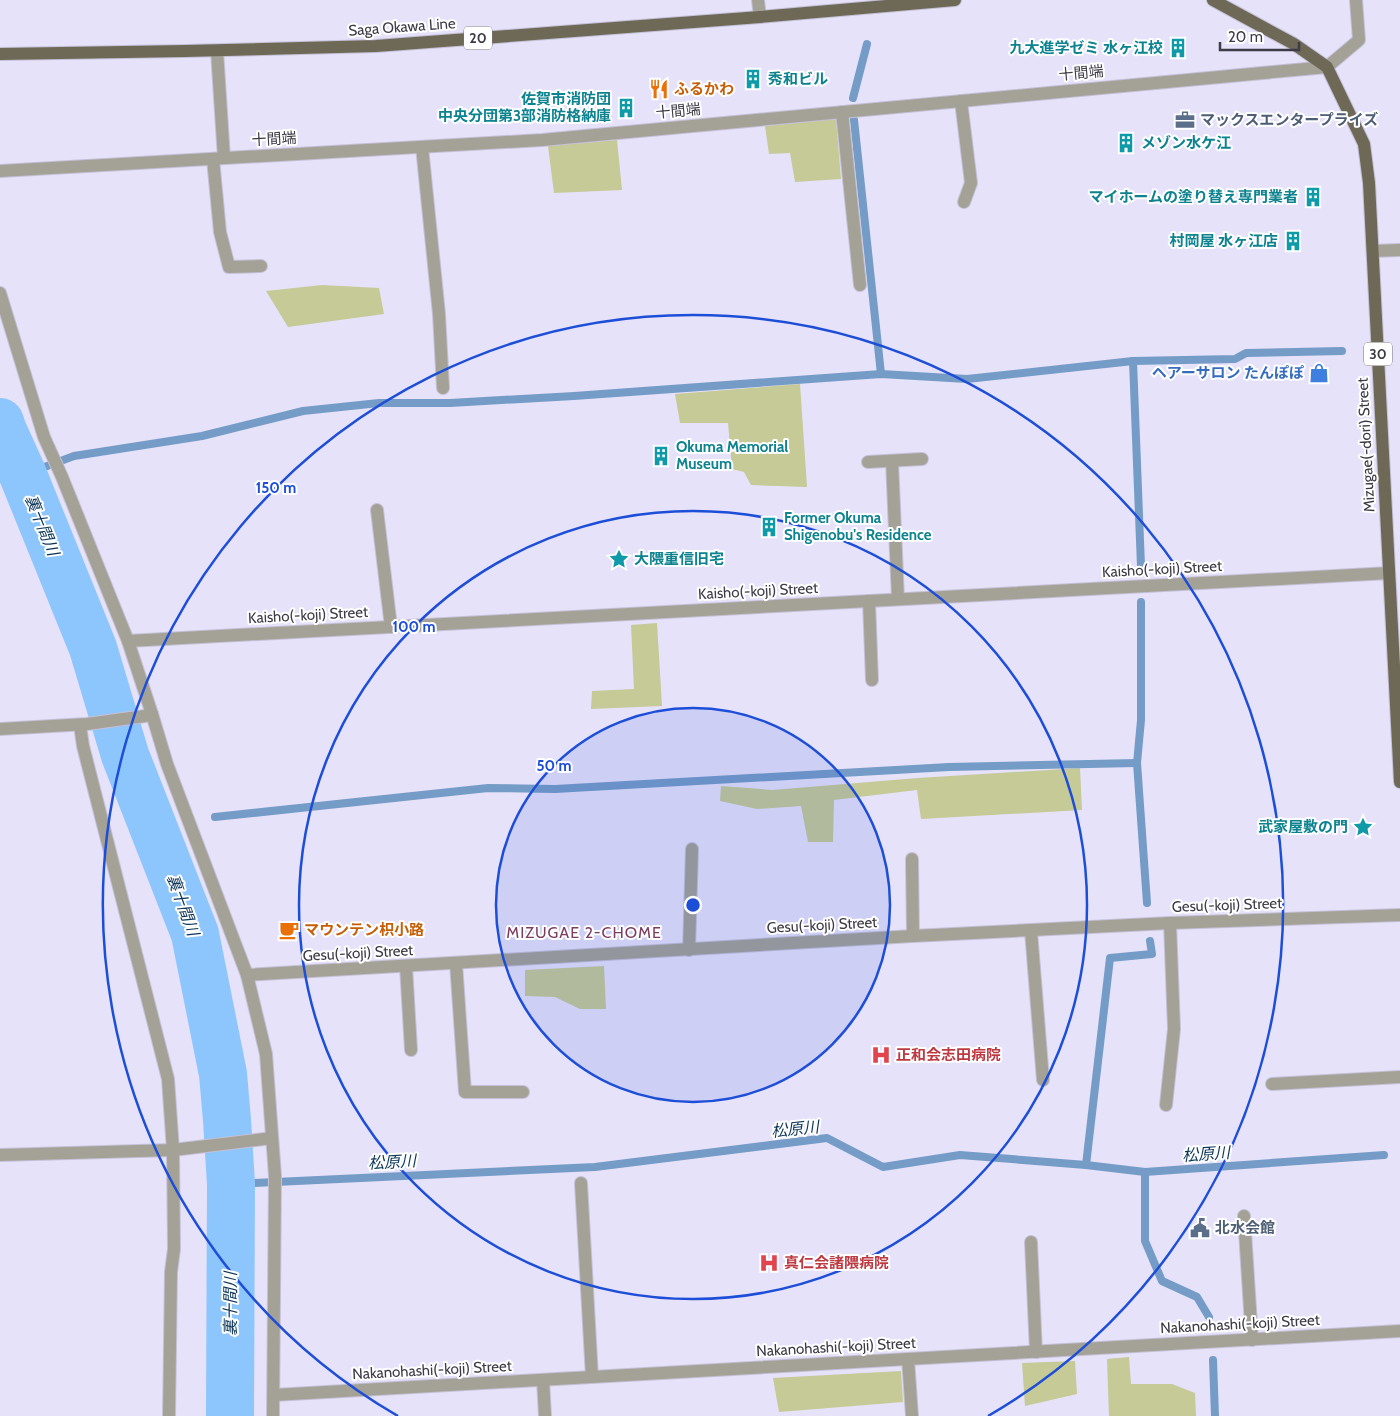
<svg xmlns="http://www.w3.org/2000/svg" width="1400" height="1416" viewBox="0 0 1400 1416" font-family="Cabin,'Noto Sans JP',sans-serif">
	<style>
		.green { fill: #c5ca96 }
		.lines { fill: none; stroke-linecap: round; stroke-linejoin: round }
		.stream { stroke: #759cc6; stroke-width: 8 }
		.river { stroke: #8dc5fd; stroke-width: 48 }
		.minor-casing { stroke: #c4c1d6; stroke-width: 14 }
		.major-casing { stroke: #c4c1d6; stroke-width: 14 }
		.minor { stroke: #a4a197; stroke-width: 12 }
		.major { stroke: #6e6957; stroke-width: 12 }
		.ring { fill: none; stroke: #1d4ed8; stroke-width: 2.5 }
		.labels { text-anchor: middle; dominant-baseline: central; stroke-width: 4; stroke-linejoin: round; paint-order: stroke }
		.shield { fill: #fff; stroke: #77767d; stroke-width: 1 }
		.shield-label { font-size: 14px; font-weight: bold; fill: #3d3b45 }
		.street-label { font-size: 15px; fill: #3d3b45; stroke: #fff }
		.culture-label { font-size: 15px; font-weight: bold; fill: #0d838f; stroke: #fff; text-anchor: end }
		.food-label { font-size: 15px; font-weight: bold; fill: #c56008; stroke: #fff; text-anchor: start }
		.service-label { font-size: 15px; font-weight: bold; fill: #4e5e75; stroke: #fff; text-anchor: start }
		.shop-label { font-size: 15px; font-weight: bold; fill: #366cbe; stroke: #fff; text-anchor: end }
		.health-label { font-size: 15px; font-weight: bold; fill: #be3a42; stroke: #fff; text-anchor: start }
		.water-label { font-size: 16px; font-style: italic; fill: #0c3558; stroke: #fff }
		.neighbourhood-label { font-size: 16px; letter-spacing: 1px; fill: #7d3d61; stroke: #fff }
		.centre { fill: #1d4ed8; stroke: #fff; stroke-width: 2.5 }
		.ring-label { font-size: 15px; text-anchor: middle; font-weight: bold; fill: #1d4ed8; stroke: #fff; stroke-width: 4; stroke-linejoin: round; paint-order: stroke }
	</style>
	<rect width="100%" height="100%" fill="#e6e2fa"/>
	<!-- green -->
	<g class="green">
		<polygon points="836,119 841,179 795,182 790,153 769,154 765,126"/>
		<polygon points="617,140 622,190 554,193 548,146"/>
		<polygon points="322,285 379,288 384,314 288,327 266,291"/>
		<polygon points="800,384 807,487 751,485 744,472 732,469 728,423 680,423 675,394"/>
		<polygon points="657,623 662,706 591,709 592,691 634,689 631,625"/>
		<polygon points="1080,768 1082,810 921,819 917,790 834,800 833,842 808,842 801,806 757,809 720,801 721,786 772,790 918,778"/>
		<polygon points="604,966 606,1009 580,1009 555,997 525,996 525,970"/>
		<polygon points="1129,1357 1131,1384 1172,1384 1195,1393 1196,1416 1109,1416 1107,1359"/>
		<polygon points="1075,1361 1077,1394 1025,1406 1022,1363"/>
		<polygon points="901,1371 903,1402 779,1412 773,1378"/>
	</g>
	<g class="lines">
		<!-- stream -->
		<g class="stream">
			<polyline points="853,98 867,44"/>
			<polyline points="854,120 881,374"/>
			<polyline points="1133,361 1141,566"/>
			<polyline points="23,475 74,456 202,436 303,411 379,403 450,403 574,396 881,374 967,379 1133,361 1235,359 1246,353 1342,351"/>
			<polyline points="1141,602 1141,720 1137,763 1147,903"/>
			<polyline points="215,817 488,788 555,789 949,767 1137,763"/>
			<polyline points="1086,1165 1110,958 1152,954 1150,941"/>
			<polyline points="1145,1172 1145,1241 1162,1281 1197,1297 1209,1317"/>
			<polyline points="231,1184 595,1167 827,1138 883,1167 960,1155 1086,1165 1145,1172 1384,1155"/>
			<polyline points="1213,1360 1215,1416"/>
		</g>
		<!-- river -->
		<polyline class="river" points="0,422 3,431 23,475 93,648 125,755 195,934 223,1074 227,1120 231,1184 230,1416"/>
		<defs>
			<g id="minor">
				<polyline points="758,0 760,17"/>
				<polyline points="217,51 224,158"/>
				<polyline points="961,101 971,183 964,202"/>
				<polyline points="842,112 860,285"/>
				<polyline points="422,147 439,314 443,388"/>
				<polyline points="213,159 220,232 229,267 261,266"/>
				<polyline points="0,171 542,140 1327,67 1359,40 1356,0"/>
				<polyline points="1373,251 1400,250"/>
				<polyline points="0,293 44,437 62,477 128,641 152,714 167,764 247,975 266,1054 275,1176 273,1416"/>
				<polyline points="892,461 898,599"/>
				<polyline points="868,462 922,459"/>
				<polyline points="377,510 391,627"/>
				<polyline points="869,601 872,680"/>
				<polyline points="128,641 1389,573"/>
				<polyline points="80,725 83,746 168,1079 173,1150 174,1249 171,1272 169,1416"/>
				<polyline points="0,729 87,724 145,716 152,714"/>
				<polyline points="912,859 913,936"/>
				<polyline points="1031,931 1043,1080"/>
				<polyline points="689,950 692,849"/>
				<polyline points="456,963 465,1092 523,1092"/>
				<polyline points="406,966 411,1050"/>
				<polyline points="247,975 913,936 1170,923 1400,915"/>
				<polyline points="1272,1084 1400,1077"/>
				<polyline points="1166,1105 1174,1029 1170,923"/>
				<polyline points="0,1155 173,1150 272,1138"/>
				<polyline points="581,1183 592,1377"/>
				<polyline points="1244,1216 1252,1340"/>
				<polyline points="1031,1242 1036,1352"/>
				<polyline points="908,1359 912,1416"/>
				<polyline points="543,1380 545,1416"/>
				<polyline points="274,1395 1400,1331"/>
			</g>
			<g id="major">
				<polyline points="1213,0 1294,44 1327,67 1364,144 1369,183 1400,782"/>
				<polyline points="0,54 185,51 376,46 760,17 955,0"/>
			</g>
		</defs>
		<!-- minor casing -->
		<use href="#minor" class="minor-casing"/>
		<!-- major casing -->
		<use href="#major" class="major-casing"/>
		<!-- minor -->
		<use href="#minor" class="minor"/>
		<!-- major -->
		<use href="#major" class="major"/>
	</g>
	<!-- distance rings -->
	<circle cx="693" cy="905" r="197" fill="#1d4ed8" fill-opacity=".12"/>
	<g class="ring">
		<circle cx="693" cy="905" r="197"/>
		<circle cx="693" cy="905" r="394"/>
		<path d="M398 1416A590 590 0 1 1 988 1416"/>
	</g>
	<!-- icons -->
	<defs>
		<symbol id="building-bare" viewBox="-9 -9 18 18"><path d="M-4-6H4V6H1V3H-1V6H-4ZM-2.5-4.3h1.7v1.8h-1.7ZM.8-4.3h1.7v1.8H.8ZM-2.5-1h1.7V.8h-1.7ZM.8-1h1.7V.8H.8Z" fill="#0f9aa8" stroke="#fff" stroke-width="2.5" paint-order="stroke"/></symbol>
		<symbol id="restaurant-bare" viewBox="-9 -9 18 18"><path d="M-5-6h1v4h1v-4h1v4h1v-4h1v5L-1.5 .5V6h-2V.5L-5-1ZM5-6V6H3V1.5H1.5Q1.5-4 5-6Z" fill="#e8710a" stroke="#fff" stroke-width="2.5" paint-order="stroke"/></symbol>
		<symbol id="office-bare" viewBox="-9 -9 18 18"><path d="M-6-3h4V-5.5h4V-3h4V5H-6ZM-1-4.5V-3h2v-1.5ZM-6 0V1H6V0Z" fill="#5c6f8a" stroke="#fff" stroke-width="2.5" paint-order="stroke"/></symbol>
		<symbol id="shop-bare" viewBox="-9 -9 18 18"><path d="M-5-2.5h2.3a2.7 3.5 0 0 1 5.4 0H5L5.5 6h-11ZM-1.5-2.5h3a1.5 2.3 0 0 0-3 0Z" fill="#3f7fe0" stroke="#fff" stroke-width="2.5" paint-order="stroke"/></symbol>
		<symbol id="sight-bare" viewBox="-9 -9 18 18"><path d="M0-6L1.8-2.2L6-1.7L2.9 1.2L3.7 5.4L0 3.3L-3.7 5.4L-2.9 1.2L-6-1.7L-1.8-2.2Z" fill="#0f9aa8" stroke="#fff" stroke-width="2.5" paint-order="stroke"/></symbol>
		<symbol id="cafe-bare" viewBox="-9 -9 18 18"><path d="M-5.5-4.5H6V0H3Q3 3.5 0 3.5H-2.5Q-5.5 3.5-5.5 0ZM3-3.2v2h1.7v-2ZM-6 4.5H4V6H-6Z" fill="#e8710a" stroke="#fff" stroke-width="2.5" paint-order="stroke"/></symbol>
		<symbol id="hospital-bare" viewBox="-9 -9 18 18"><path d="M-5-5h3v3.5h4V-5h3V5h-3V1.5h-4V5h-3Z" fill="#e0444e" stroke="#fff" stroke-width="2.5" paint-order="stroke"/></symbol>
		<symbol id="civic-bare" viewBox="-9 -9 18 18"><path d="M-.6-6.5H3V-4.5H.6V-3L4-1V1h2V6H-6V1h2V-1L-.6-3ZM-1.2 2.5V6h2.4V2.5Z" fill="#5c6f8a" stroke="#fff" stroke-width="2.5" paint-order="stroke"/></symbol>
	</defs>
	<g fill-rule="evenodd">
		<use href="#building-bare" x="1164" y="34" width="28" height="28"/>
		<use href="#building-bare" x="739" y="65" width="28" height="28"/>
		<use href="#restaurant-bare" x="645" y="75" width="28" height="28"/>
		<use href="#building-bare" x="612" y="94" width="28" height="28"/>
		<use href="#office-bare" x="1171" y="106" width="28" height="28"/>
		<use href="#building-bare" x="1112" y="129" width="28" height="28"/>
		<use href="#building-bare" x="1299" y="183" width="28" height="28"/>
		<use href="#building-bare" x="1279" y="227" width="28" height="28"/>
		<use href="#shop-bare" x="1305" y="359" width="28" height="28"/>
		<use href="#building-bare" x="647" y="442" width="28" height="28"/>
		<use href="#building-bare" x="755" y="513" width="28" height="28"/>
		<use href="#sight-bare" x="605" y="545" width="28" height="28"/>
		<use href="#sight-bare" x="1349" y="813" width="28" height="28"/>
		<use href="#cafe-bare" x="275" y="916" width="28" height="28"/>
		<use href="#hospital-bare" x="867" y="1041" width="28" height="28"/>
		<use href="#civic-bare" x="1186" y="1214" width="28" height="28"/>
		<use href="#hospital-bare" x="755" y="1249" width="28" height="28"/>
	</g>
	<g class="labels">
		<!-- shield labels -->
		<g class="shield">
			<rect x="464" y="26.5" width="28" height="23" rx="4"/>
			<rect x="1364" y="342.5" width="28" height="23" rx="4"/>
		</g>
		<g class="shield-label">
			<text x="478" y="38">20</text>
			<text x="1378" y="354">30</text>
		</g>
		<!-- street labels -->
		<g class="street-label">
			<text transform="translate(402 27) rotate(-4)">Saga Okawa Line</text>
			<text transform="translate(1081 73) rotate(-5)">十間端</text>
			<text transform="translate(678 111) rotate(-5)">十間端</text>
			<text transform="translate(274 139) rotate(-3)">十間端</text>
			<text transform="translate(1366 445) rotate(-93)">Mizugae(-dori) Street</text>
			<text transform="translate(1162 569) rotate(-3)">Kaisho(-koji) Street</text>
			<text transform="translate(758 591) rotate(-3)">Kaisho(-koji) Street</text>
			<text transform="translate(308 615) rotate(-3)">Kaisho(-koji) Street</text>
			<text transform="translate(1227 905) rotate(-2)">Gesu(-koji) Street</text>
			<text transform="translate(822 925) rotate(-3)">Gesu(-koji) Street</text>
			<text transform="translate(358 953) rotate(-3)">Gesu(-koji) Street</text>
			<text transform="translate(1240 1324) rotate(-3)">Nakanohashi(-koji) Street</text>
			<text transform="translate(836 1347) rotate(-3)">Nakanohashi(-koji) Street</text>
			<text transform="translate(432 1370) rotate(-3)">Nakanohashi(-koji) Street</text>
		</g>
		<!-- culture labels -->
		<g class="culture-label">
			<text x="1163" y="48">九大進学ゼミ 水ヶ江校</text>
			<text x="768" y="79" text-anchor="start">秀和ビル</text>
			<text x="611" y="99">佐賀市消防団<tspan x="611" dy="17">中央分団第3部消防格納庫</tspan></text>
			<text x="1141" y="143" text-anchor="start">メゾン水ケ江</text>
			<text x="1298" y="197">マイホームの塗り替え専門業者</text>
			<text x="1278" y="241">村岡屋 水ヶ江店</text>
			<text x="676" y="447" text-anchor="start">Okuma Memorial<tspan x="676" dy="17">Museum</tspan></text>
			<text x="784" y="518" text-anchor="start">Former Okuma<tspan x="784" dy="17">Shigenobu's Residence</tspan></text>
			<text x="634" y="559" text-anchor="start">大隈重信旧宅</text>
			<text x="1348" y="827">武家屋敷の門</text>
		</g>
		<!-- food labels -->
		<g class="food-label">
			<text x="674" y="89">ふるかわ</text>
			<text x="304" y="930">マウンテン枳小路</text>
		</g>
		<!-- service labels -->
		<g class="service-label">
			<text x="1200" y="120">マックスエンタープライズ</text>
			<text x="1215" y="1228">北水会館</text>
		</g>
		<!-- shop labels -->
		<g class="shop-label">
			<text x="1304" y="373">ヘアーサロン たんぽぽ</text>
		</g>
		<!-- health labels -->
		<g class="health-label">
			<text x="896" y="1055">正和会志田病院</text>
			<text x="784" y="1263">真仁会諸隈病院</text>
		</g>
		<!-- water labels -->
		<g class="water-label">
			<text transform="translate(42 525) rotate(68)">裏十間川</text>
			<text transform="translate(183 905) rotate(70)">裏十間川</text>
			<text transform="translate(795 1129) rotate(-6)">松原川</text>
			<text transform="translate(1206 1154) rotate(-4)">松原川</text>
			<text transform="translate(392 1162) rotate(-3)">松原川</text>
			<text transform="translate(230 1304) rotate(-90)">裏十間川</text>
		</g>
		<!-- neighbourhood labels -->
		<g class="neighbourhood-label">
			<text x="584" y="932">MIZUGAE 2-CHOME</text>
		</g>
	</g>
	<circle cx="693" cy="905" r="8" class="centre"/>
	<g class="ring-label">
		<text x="276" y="493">150 m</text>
		<text x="414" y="632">100 m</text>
		<text x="554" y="771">50 m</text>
	</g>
	<!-- scale -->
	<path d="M1220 42v8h79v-8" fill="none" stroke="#3d3b45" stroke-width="2.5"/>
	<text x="1228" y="42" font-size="15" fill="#3d3b45" stroke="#ffffff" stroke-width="4" paint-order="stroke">20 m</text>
</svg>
